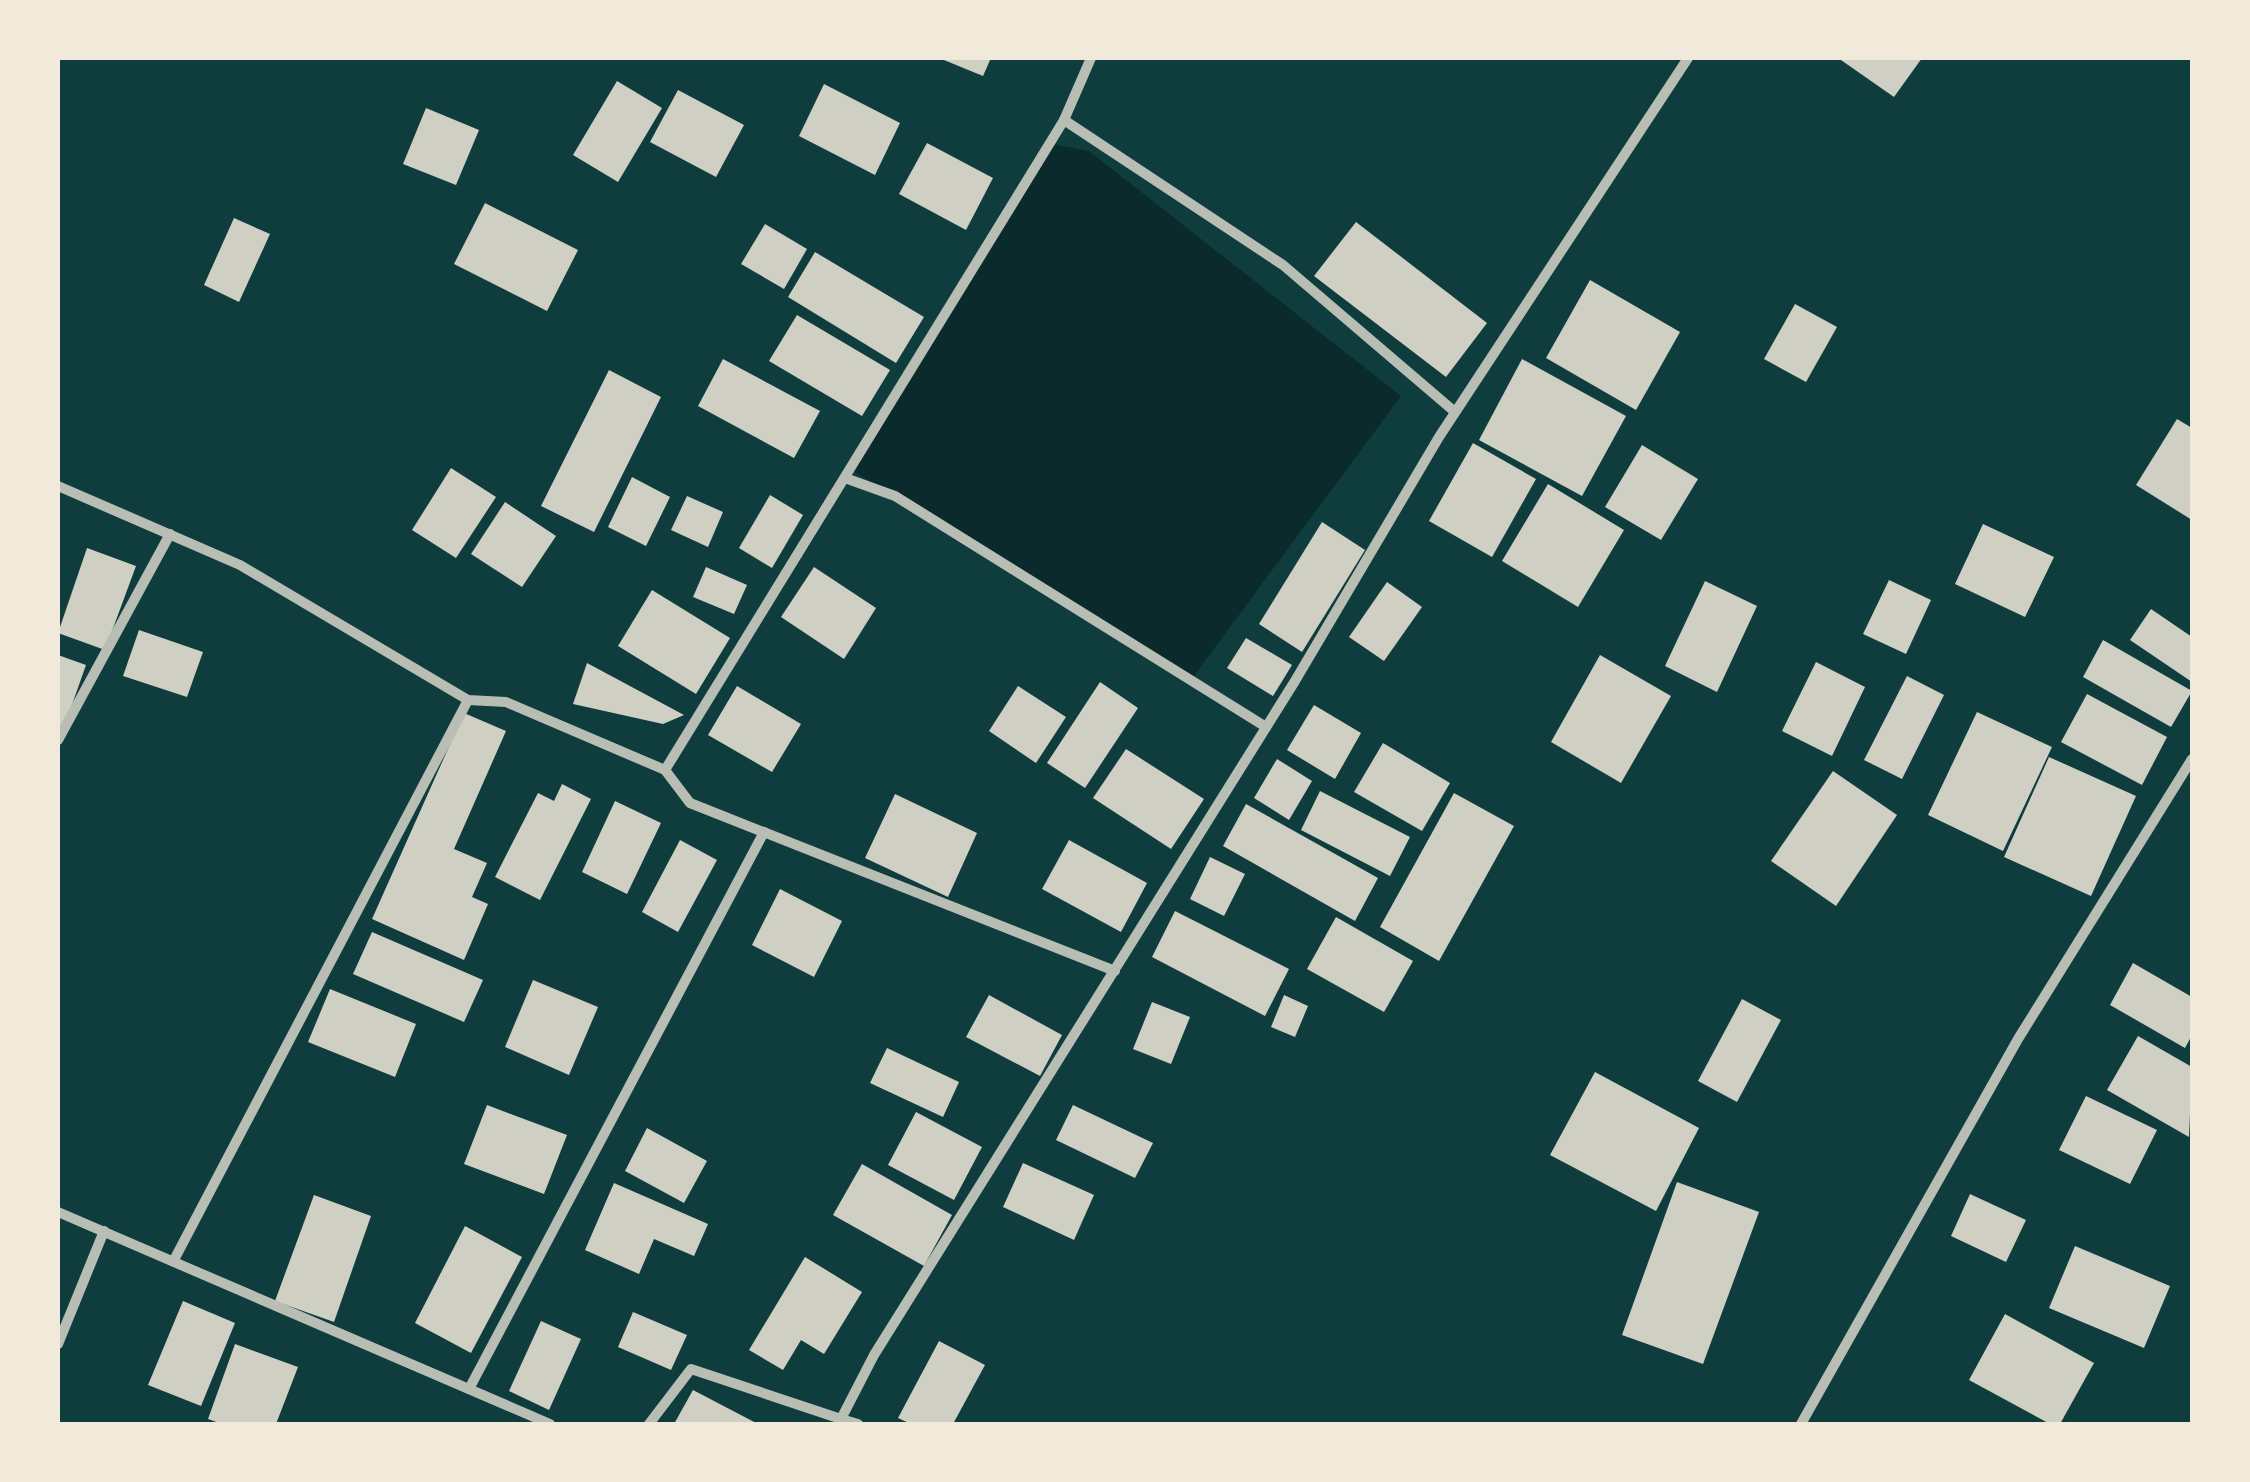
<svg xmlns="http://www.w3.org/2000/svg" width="2250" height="1482" viewBox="0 0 2250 1482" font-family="'Crimson Pro',serif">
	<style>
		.water { fill: #0a2a2b }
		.building { fill: #cfcfc3 }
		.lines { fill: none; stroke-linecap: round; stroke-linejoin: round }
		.minor { stroke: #b8beb3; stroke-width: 10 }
	</style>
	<rect width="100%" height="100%" fill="#0f3d3e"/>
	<!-- water -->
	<polygon class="water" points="1052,144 1089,151 1401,396 1193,677 850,469"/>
	<!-- building -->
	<g class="building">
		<polygon points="939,58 991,58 983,76"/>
		<polygon points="1838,58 1922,58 1894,97"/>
		<polygon points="617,81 662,108 618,182 573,155"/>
		<polygon points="824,84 900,123 875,175 799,136"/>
		<polygon points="678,90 744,125 716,177 650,142"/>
		<polygon points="426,108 479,130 456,185 403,164"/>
		<polygon points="927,143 993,178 966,230 899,194"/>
		<polygon points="485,203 578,250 547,311 454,264"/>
		<polygon points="234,218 270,234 239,302 204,285"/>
		<polygon points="1356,222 1487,323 1446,377 1314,276"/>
		<polygon points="765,224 807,249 784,289 741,264"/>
		<polygon points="815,252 924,317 896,363 788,297"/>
		<polygon points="1590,280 1680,332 1636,410 1546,358"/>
		<polygon points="1795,304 1837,327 1806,382 1764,359"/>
		<polygon points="797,315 890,370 862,416 769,361"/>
		<polygon points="723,359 820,411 794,458 698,406"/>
		<polygon points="1522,359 1626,416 1582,496 1479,440"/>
		<polygon points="609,370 661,397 594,532 541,506"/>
		<polygon points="2177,419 2192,428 2192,520 2136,485"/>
		<polygon points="1473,443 1536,479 1492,557 1429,521"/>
		<polygon points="1642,445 1698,479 1661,540 1605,507"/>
		<polygon points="451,468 496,497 456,558 412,530"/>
		<polygon points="632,477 670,497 646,546 608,527"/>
		<polygon points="1548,484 1624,530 1578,607 1502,561"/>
		<polygon points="770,495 803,515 772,568 739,548"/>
		<polygon points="687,496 723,512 708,547 671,530"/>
		<polygon points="505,502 556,536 522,587 471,554"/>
		<polygon points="1322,522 1365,550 1302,652 1259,624"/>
		<polygon points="1983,524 2054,557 2025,617 1955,584"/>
		<polygon points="87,548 136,566 105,650 58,633"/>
		<polygon points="706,567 747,585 734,614 693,597"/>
		<polygon points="814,567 876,608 844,659 781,617"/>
		<polygon points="1889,580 1931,600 1906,654 1863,634"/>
		<polygon points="1705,581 1757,606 1717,692 1665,666"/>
		<polygon points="1387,582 1422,607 1384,661 1349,637"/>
		<polygon points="652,590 730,638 696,694 618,646"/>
		<polygon points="2151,609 2192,637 2192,682 2130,640"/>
		<polygon points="139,630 203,652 187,697 123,676"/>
		<polygon points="1246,638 1292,665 1273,696 1227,668"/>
		<polygon points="2103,640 2192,691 2171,727 2083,677"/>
		<polygon points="58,655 86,665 62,733 58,731"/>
		<polygon points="1600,655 1671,696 1621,783 1551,742"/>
		<polygon points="1816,662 1865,687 1832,756 1782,731"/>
		<polygon points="587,663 684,715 663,724 573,704"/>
		<polygon points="1907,676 1944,695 1902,779 1864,760"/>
		<polygon points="1100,682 1138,708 1085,788 1047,763"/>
		<polygon points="737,686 801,724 772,772 708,735"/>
		<polygon points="1018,686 1066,717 1036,763 989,731"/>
		<polygon points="2087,694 2167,737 2142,785 2061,742"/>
		<polygon points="1314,705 1361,733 1335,779 1287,750"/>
		<polygon points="1977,712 2052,747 2003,851 1928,815"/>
		<polygon points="464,713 506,731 454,849 487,863 472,897 488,904 464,960 372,919"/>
		<polygon points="1383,743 1450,783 1422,831 1354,792"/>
		<polygon points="1126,749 1204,799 1171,849 1093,798"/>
		<polygon points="2049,757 2136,796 2091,896 2004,857"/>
		<polygon points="1277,759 1312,781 1289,820 1254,798"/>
		<polygon points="1833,771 1897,815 1836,906 1771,861"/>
		<polygon points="562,784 591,799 540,900 495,877 538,793 554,801"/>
		<polygon points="1320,791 1410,837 1390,876 1301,830"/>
		<polygon points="1454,793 1514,826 1439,961 1380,927"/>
		<polygon points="895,794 977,833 948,897 865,858"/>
		<polygon points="615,801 661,823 627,894 582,872"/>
		<polygon points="1246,804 1378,878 1355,921 1223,846"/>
		<polygon points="680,840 717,860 678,932 642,912"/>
		<polygon points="1069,840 1147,883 1121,932 1042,889"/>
		<polygon points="1210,857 1245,874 1224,916 1190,899"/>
		<polygon points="780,889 842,921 814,977 752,945"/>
		<polygon points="1175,911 1289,969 1265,1016 1152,957"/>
		<polygon points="1336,917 1413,961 1384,1012 1307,969"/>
		<polygon points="372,932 483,980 464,1022 353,974"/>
		<polygon points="2133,963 2192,997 2192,1035 2185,1048 2110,1005"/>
		<polygon points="533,980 598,1007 569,1075 505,1047"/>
		<polygon points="330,989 416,1024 395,1077 308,1042"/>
		<polygon points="989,995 1062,1035 1040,1076 966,1037"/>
		<polygon points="1284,995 1308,1006 1295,1037 1271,1027"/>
		<polygon points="1742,999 1781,1020 1737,1102 1698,1081"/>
		<polygon points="1152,1002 1190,1017 1171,1064 1133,1049"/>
		<polygon points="2138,1036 2192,1067 2189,1137 2107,1090"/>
		<polygon points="887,1048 959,1082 943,1117 870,1083"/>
		<polygon points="1595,1072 1699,1128 1656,1211 1550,1155"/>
		<polygon points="2086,1096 2157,1130 2130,1184 2059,1150"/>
		<polygon points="487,1105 567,1135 544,1194 464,1164"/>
		<polygon points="1073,1105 1153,1143 1135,1178 1056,1140"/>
		<polygon points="916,1112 982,1147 954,1200 888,1165"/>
		<polygon points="647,1128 707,1161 684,1203 625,1171"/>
		<polygon points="1023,1163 1094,1195 1074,1240 1003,1207"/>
		<polygon points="862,1164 952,1215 924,1266 833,1215"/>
		<polygon points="1677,1182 1759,1212 1703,1364 1622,1335"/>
		<polygon points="614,1183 708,1224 694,1256 654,1239 639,1274 585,1250"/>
		<polygon points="1970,1194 2026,1220 2006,1262 1951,1236"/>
		<polygon points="314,1195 371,1216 334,1322 275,1301"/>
		<polygon points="465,1226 522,1257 471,1353 415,1323"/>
		<polygon points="2075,1246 2170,1286 2144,1348 2049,1308"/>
		<polygon points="805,1257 862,1292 824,1354 801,1340 783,1370 749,1350"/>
		<polygon points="183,1301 235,1323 201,1406 148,1385"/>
		<polygon points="633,1312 687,1335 671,1370 618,1347"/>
		<polygon points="2005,1314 2094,1363 2060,1424 2050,1424 1969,1380"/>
		<polygon points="541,1321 581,1339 549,1410 509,1391"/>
		<polygon points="939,1341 985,1365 953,1424 911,1424 898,1418"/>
		<polygon points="235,1344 298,1367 276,1424 222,1424 208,1419"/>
		<polygon points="693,1390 758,1424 674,1424"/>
	</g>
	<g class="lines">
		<!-- minor -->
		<g class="minor">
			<polyline points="1064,120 1283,265 1455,412"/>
			<polyline points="845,478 895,496 1266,727"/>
			<polyline points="58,486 240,565 468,700 506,702 665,770 690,803 1115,971"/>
			<polyline points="58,740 170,534"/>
			<polyline points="665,770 1064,120 1091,58"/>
			<polyline points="58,1212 550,1424"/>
			<polyline points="174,1260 468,700"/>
			<polyline points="58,1344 104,1231"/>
			<polyline points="469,1389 764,832"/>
			<polyline points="649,1424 691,1369 841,1419"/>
			<polyline points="858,1424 841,1419 874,1355 1295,681 1439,437 1688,58"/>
			<polyline points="1801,1424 2018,1039 2192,759"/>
		</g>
	</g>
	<!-- border -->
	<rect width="2250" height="1482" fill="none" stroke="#f1e9da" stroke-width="120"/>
</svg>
